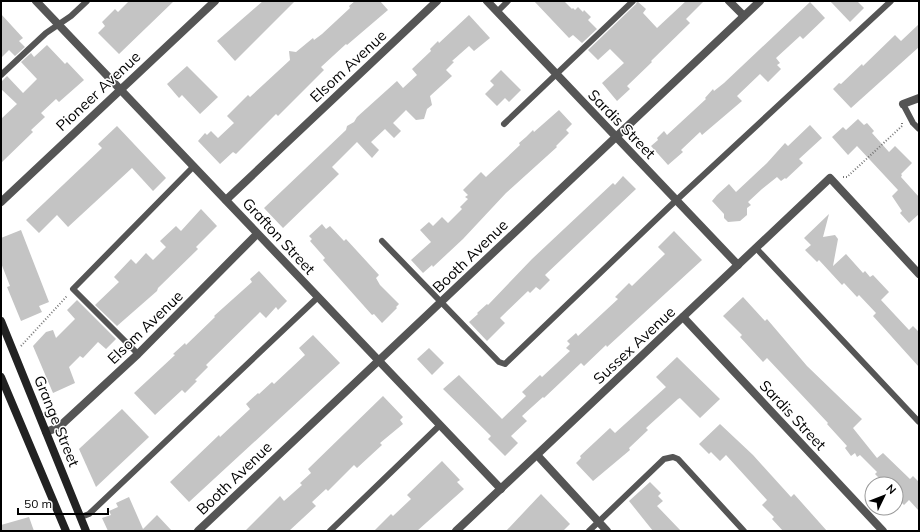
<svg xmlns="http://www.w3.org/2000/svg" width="920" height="532" viewBox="0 0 920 532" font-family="Mulish,sans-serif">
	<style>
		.building { fill: #c4c4c4 }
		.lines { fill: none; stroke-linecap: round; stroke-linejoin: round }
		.path { stroke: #777; stroke-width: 2; stroke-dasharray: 1 2; stroke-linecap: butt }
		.lane { stroke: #555; stroke-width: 6 }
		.street { stroke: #555; stroke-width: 8 }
		.secondary { stroke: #222; stroke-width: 8 }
		.labels { text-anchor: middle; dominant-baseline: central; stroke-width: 3; stroke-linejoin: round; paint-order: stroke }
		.street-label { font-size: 15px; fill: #000; stroke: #fff }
	</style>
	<rect width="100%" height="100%" fill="#fff"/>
	<!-- building -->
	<g class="building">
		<polygon points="129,1 174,1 119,54 98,33 105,26 102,22 115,9 118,12"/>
		<polygon points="263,1 295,1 235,61 217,41"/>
		<polygon points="355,1 380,1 388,10 347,45 346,44 321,67 324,70 278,116 276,114 236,154 233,152 220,164 198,141 205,133 207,135 211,131 218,138 234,123 227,116 248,95 250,97 290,60 289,51 296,52 313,38 314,40 322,34 350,8 349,6"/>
		<polygon points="534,1 564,1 572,9 573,8 575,10 578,7 583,12 584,10 591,17 588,20 597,29 582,43 573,35 569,38"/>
		<polygon points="637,1 646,9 643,13 657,28 686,1 704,1 686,19 690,23 651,61 652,62 627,86 630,89 617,101 602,83 624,63 610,49 598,60 588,50 636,4"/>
		<polygon points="830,1 857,1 864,8 850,22"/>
		<polygon points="810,2 825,18 803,39 800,36 776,58 780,63 777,65 781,69 768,82 760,74 737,96 742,101 702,135 700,132 681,150 683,152 668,165 651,146 658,140 657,138 664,131 667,135 706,99 705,98 713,89 714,91 724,83"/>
		<polygon points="1,14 23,38 19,41 25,47 15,56 9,50 1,58"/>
		<polygon points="469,15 490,38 474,51 469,46 452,61 454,62 446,70 452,76 430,96 432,105 427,109 424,119 416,120 406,110 393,123 401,131 394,138 385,129 371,142 379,150 372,158 357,142 332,167 339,174 283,228 264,208 346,130 347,126 354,122 357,117 397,81 403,88 417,75 412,69 431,51 430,49 438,41 439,43"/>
		<polygon points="919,24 919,47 851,108 833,89 839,83 841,84 862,64 863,66 895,35 901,41"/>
		<polygon points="47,45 65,64 67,62 84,80 59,102 56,99 41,113 45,117 31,130 33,132 1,163 1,119 17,104 1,89 1,82 7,76 23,93 37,79 21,62 31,53 34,57"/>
		<polygon points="187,66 218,97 200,114 182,95 179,98 167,84"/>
		<polygon points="501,70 521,90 509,102 505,98 497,106 485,94 494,85 490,81"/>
		<polygon points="559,110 572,124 566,130 569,133 556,146 557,147 506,193 463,239 433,267 432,265 423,273 411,260 431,242 420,230 429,222 433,226 442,217 448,223 462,209 460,207 468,199 465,197 468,195 463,190 481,172 486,177 488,175 520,145 519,143 526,137 533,130 534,132"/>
		<polygon points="858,119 864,125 867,123 874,131 872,133 889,152 895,146 912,163 901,174 902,175 901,177 919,197 919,214 909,223 900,213 902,211 892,196 898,190 857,146 848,155 832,137 843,127 846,130"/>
		<polygon points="810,125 822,138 799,159 803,163 786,179 785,178 781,181 777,177 762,189 748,202 751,205 747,208 747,215 740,221 728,222 724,218 724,214 712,201 717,195 729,184 736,192 767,163 785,143 788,146"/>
		<polygon points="117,126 166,178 153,191 132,168 68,227 57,215 39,233 26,220 102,148 98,144"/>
		<polygon points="623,176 636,189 545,275 550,280 540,290 536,287 530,293 528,291 500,318 505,323 487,341 469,322 478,314 477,313 487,304 488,305 532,259 613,183 615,185"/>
		<polygon points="201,209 217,226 196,247 198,249 158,288 157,291 117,326 95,305 119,282 114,277 131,259 136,264 146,253 153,260 166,247 160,241 176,226 181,231"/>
		<polygon points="829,214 823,237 835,235 838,239 833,266 846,254 863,273 865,271 870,277 873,275 889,292 881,300 909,330 913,326 919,332 919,367 873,316 876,313 859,295 857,297 844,283 842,285 819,260 817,262 805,250 811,245 804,238"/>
		<polygon points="322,224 326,229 330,226 344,241 346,239 379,275 376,278 380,285 399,304 396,307 397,308 382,323 374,314 372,315 323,260 325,258 310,241 312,239 309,236"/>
		<polygon points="21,230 49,302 39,306 42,312 21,321 7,287 10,286 1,263 1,238"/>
		<polygon points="674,231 702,260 607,347 606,345 584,366 581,363 544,398 543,397 522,416 527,421 511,436 518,443 505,456 488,439 491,436 443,389 459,375 502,419 526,396 522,392 540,375 542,377 570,351 566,348 570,344 567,341 576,333 578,336 618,299 615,297 629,283 632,286 665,254 658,247"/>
		<polygon points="259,271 287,301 278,310 276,307 266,318 260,312 206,365 208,367 195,380 197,381 185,393 182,390 155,415 134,393 175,355 173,354 185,343 186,345 215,317 214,316 252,282 250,279"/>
		<polygon points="743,297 765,321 767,319 807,366 862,419 853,428 877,458 883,453 910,479 913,476 919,482 919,511 909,500 904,505 896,497 896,484 885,484 875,474 877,472 860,455 857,457 855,453 851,456 845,448 847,446 827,424 828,423 767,358 763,362 740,337 742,335 723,316"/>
		<polygon points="77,300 116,339 106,349 98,342 83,358 80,356 69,367 75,383 53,393 33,346 46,332 53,330 56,338 75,319 67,310"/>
		<polygon points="313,335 340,363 189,502 170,482 219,435 220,437 250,409 246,404 258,393 259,394 272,382 274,384 305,355 299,348"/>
		<polygon points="429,348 444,363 432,375 417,359"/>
		<polygon points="677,357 720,399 700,418 680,398 678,399 646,428 648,430 629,448 630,450 593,481 576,463 581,458 580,456 610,428 615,433 666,387 656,377"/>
		<polygon points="383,396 403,417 400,420 403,424 380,443 382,445 357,468 354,465 328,491 326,489 312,502 316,506 289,531 245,531 280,496 284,501 302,485 300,483 311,473 308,469"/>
		<polygon points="122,409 149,437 96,487 79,449"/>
		<polygon points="720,424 753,455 791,497 794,494 827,531 783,531 772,519 774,517 762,505 767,500 726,455 720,461 711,452 709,454 699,444"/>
		<polygon points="442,461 460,480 457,482 464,489 417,531 374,531 391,514 393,516 411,499 407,495"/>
		<polygon points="650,482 661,493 658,496 663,501 657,506 681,531 653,531 629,501"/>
		<polygon points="541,494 570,524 563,531 506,531"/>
		<polygon points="129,497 143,529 157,515 172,531 108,531 102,518 111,515 109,511 118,507 116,503"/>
		<polygon points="29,517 34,531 1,531 1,525"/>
	</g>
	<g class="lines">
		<!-- path -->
		<g class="path">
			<polyline points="843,177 847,177 902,126 902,123"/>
			<polyline points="21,346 67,296"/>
		</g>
		<!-- lane -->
		<g class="lane">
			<polyline points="497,12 508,1"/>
			<polyline points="1,75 46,33 71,16 87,1"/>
			<polyline points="903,104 913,123 919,129"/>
			<polyline points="504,124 633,1"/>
			<polyline points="382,241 499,362 505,364 669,207 891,1"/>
			<polyline points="756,248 919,422"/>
			<polyline points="138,354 73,289 194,166"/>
			<polyline points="81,517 89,514 317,298"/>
			<polyline points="330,531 440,425"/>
			<polyline points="589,531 664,459 673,457 678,459 744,531"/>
		</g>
		<!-- street -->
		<g class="street">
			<polyline points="36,1 501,489"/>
			<polyline points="487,1 738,265"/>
			<polyline points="729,1 744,16"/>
			<polyline points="903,104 919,98"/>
			<polyline points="226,200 437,1"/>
			<polyline points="1,202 215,1"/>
			<polyline points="683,317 883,531"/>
			<polyline points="46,432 59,427 138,354 257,234"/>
			<polyline points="537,455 607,531"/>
			<polyline points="198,531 760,1"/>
			<polyline points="456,531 830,178 919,274"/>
		</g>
		<!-- secondary -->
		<g class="secondary">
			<polyline points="1,321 86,531"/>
			<polyline points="1,377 66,531"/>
		</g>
	</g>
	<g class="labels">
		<!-- street labels -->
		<g class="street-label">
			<text transform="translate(348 66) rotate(-43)">Elsom Avenue</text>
			<text transform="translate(98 91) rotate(-43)">Pioneer Avenue</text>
			<text transform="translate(622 124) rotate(46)">Sardis Street</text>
			<text transform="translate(279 236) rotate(47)">Grafton Street</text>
			<text transform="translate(470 256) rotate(-44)">Booth Avenue</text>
			<text transform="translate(145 327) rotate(-44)">Elsom Avenue</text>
			<text transform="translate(634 345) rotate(-43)">Sussex Avenue</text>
			<text transform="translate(793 415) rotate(47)">Sardis Street</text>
			<text transform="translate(57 421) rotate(68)">Grange Street</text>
			<text transform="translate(234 478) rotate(-44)">Booth Avenue</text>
		</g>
	</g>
	<!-- border -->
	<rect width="920" height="532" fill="none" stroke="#000000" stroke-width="4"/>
	<!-- north arrow -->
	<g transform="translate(884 496) rotate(47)"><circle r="19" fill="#ffffff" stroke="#999999"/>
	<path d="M0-3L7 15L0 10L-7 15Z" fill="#000000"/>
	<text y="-6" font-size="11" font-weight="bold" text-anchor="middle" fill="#000000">N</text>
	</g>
	<!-- scale -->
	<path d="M18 508v6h90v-6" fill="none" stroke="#000000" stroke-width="2"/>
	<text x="24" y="508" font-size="12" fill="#000000" stroke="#ffffff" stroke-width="3" paint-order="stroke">50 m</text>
</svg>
